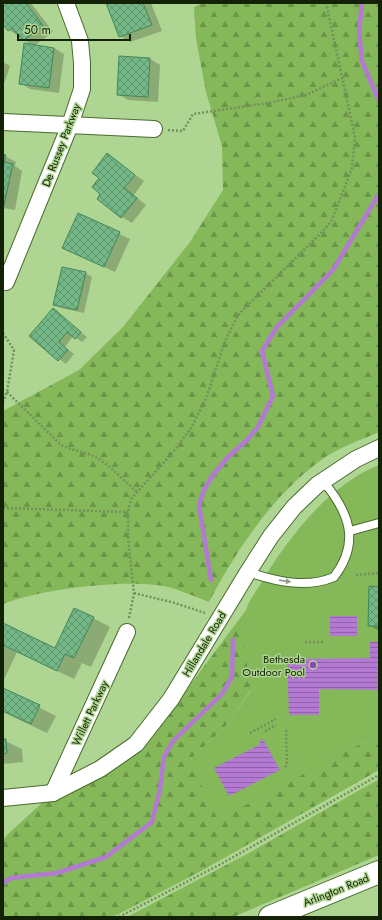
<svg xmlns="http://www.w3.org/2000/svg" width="382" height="920" viewBox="0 0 382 920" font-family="Jost,sans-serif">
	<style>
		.forest { fill: url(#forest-firs) }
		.pitch { fill: #84b859 }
		.water { fill: url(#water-rules) }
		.shadow { fill: #0003 }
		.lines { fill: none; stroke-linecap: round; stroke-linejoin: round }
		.stream { stroke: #b379d3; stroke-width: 4.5 }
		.building { fill: url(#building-cross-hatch); stroke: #438759 }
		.lane-casing { stroke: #496b2c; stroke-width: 10 }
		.street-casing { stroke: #496b2c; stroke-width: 18 }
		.secondary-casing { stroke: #496b2c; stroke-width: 24 }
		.path { stroke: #73905c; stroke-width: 2.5; stroke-dasharray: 2 2; stroke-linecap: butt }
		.lane { stroke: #fff; stroke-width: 8 }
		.street { stroke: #fff; stroke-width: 16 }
		.secondary { stroke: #fff; stroke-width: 22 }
		.oneway { fill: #959b8f }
		.poi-dot { fill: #9044b6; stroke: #afd592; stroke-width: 1.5 }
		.labels { text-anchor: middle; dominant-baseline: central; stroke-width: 3; stroke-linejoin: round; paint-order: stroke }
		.street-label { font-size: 11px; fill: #132106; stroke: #afd592 }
		.poi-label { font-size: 11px; fill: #132106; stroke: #afd592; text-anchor: end }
	</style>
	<defs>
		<pattern id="forest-firs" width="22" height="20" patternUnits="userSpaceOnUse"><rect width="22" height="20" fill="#84b859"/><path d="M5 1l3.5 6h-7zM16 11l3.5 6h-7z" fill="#6b9548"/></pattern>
		<pattern id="water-rules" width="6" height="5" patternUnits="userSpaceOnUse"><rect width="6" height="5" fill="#b379d3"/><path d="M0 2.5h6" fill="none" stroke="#9063a9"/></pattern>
		<pattern id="building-cross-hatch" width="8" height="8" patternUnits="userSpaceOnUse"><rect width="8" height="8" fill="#74b888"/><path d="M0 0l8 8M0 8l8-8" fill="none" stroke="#5e956d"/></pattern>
	</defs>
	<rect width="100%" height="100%" fill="#afd592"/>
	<!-- forest -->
	<g class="forest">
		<path d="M202 3H379V432C361 440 340 447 324 458 274 493 237 549 209 602 197 597 184 592 172 588 133 577 40 589 3 604V411L79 370 123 327 190 242 223 190 222 146 206 92 196 39 194 7Z"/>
		<polygon points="274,605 251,690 225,727 189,761 354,747 379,735 379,770 203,870 113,917 3,917 3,840 9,833 53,793 170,712 246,610"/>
		<polygon points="379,779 379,855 233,917 127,917 247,854"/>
	</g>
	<!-- pitch -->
	<path class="pitch" d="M379 465V735L354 747 218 820 189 761 225 727 251 691C247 664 241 638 246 611 247 603 256 592 260 585 287 539 329 484 379 465Z"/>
	<!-- water -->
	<g class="water">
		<rect x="330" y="616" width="27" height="20"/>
		<polygon points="370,642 379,642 379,690 319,689 319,715 289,715 287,659 370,658"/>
		<polygon points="263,739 280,770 229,796 214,768 261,744 259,741"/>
	</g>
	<!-- shadow -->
	<g class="shadow">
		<polygon points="9,3 31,3 53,32 34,46 54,48 64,54 59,93 30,89 20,83 32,45 9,30 3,22 3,8"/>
		<polygon points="107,3 151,3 162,31 130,42 120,36"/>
		<polygon points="150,59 160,65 158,102 128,100 118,94"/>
		<polygon points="3,62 10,66 4,84 3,84"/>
		<polygon points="3,155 16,162 15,166 22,171 15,210 3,208"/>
		<polygon points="108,155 144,181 134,195 146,205 132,223 122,217 102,194 100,178"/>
		<polygon points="78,214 130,239 115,272 73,253"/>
		<polygon points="85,273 92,277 84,313 61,308 54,304"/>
		<polygon points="54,310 87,337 82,342 73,336 65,347 74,354 66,364 31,336"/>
		<polygon points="379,588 379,631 369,625"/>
		<polygon points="93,618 110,627 91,667 82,663 74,679 17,652 3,682 3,624 56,649"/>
		<polygon points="3,689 56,716 47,733 3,712"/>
		<polygon points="3,740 22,749 23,762 3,764"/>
	</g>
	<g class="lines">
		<!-- stream -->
		<g class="stream">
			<polyline points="362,3 359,31 362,61 379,101"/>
			<polyline points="211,580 199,505 204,490 213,475 228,457 247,440 258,427 273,396 262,351 277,327 333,270 379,194"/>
			<polyline points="3,883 11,878 57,873 106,857 152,822 160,789 164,757 173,741 222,694 232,677 233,640"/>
		</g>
	</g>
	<!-- building -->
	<g class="building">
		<polygon points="8,3 26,3 43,26 23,41 12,28 8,31 3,24 3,7"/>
		<polygon points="106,3 143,3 152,25 119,37"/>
		<polygon points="24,43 54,48 49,88 19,84"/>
		<polygon points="119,56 150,58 148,97 117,95"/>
		<polygon points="107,153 135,175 124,188 137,198 121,218 97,199 100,194 92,187 99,178 92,173"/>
		<polygon points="3,154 6,155 4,162 13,164 4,205 3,205"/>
		<polygon points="78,213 120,232 104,267 62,248"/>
		<polygon points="62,267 86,272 77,310 53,305"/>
		<polygon points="53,308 81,332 75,339 67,332 59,342 68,350 58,361 29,336"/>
		<polygon points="379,583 379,626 368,626 369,586 378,587"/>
		<polygon points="74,608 94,617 74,658 65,654 57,671 3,645 3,623 55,648"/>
		<polygon points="3,688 40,705 31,724 3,711"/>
		<polygon points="3,739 6,739 7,753 3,754"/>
	</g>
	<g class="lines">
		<defs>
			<g id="lane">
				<polyline points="350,531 379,523"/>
				<path d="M248 572C275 581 306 589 334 577 361 542 349 512 323 481"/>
			</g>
			<g id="street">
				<polyline points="3,122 154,129"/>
				<polyline points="6,282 70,125 82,89 82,63 80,41 66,3"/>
				<polyline points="53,793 127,632"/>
				<polyline points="3,798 53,793 100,769 136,744 171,699 248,572 271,536 294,507 317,485 356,459 379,448"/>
			</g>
			<polyline id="secondary" points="270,917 379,872"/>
		</defs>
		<!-- lane casing -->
		<use href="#lane" class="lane-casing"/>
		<!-- street casing -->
		<use href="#street" class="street-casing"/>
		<!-- secondary casing -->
		<use href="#secondary" class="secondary-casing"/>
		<!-- path -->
		<g class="path">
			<polyline points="168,130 183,131 193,114 268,103 306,95 342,78"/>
			<polyline points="3,333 14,350 7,392 3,402"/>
			<path d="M7 392 61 445C73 451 87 452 99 459 112 468 125 481 137 492"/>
			<polyline points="3,508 128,512"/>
			<polyline points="356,575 379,573"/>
			<polyline points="134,593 175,603 205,613"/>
			<polyline points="129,618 134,593 128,537 128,512 131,499 174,451 191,428 206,399 225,341 238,315 325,229 332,220 352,168 355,137 326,3"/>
			<polyline points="305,642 324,642"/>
			<polyline points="265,731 276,725"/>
			<polyline points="250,733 276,719"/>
			<polyline points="285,767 287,765 286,728"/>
			<polyline points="119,917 221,864 379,775"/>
		</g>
		<!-- lane -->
		<use href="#lane" class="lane"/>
		<!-- street -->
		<use href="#street" class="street"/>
		<!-- secondary -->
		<use href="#secondary" class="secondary"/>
	</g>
	<!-- one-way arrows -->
	<defs><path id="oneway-solid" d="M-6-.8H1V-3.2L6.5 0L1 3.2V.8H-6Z"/></defs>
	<use class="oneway" href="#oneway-solid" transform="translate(285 581) rotate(8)"/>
	<!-- markers -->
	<circle class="poi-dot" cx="313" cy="665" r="4"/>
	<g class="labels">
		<!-- street labels -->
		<g class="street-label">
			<text transform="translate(61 145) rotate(-69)">De Russey Parkway</text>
			<text transform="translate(204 644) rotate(-59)">Hillandale Road</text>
			<text transform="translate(90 713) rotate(-65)">Willett Parkway</text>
			<text transform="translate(336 890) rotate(-22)">Arlington Road</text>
		</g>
		<!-- poi labels -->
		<g class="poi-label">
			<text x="305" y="659">Bethesda<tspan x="305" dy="13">Outdoor Pool</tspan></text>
		</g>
	</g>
	<!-- border -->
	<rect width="382" height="920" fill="none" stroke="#132106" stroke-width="8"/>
	<!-- scale -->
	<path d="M18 34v6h112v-6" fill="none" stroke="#132106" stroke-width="2"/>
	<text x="24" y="34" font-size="12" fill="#132106" stroke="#afd592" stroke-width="3" paint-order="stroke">50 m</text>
</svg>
